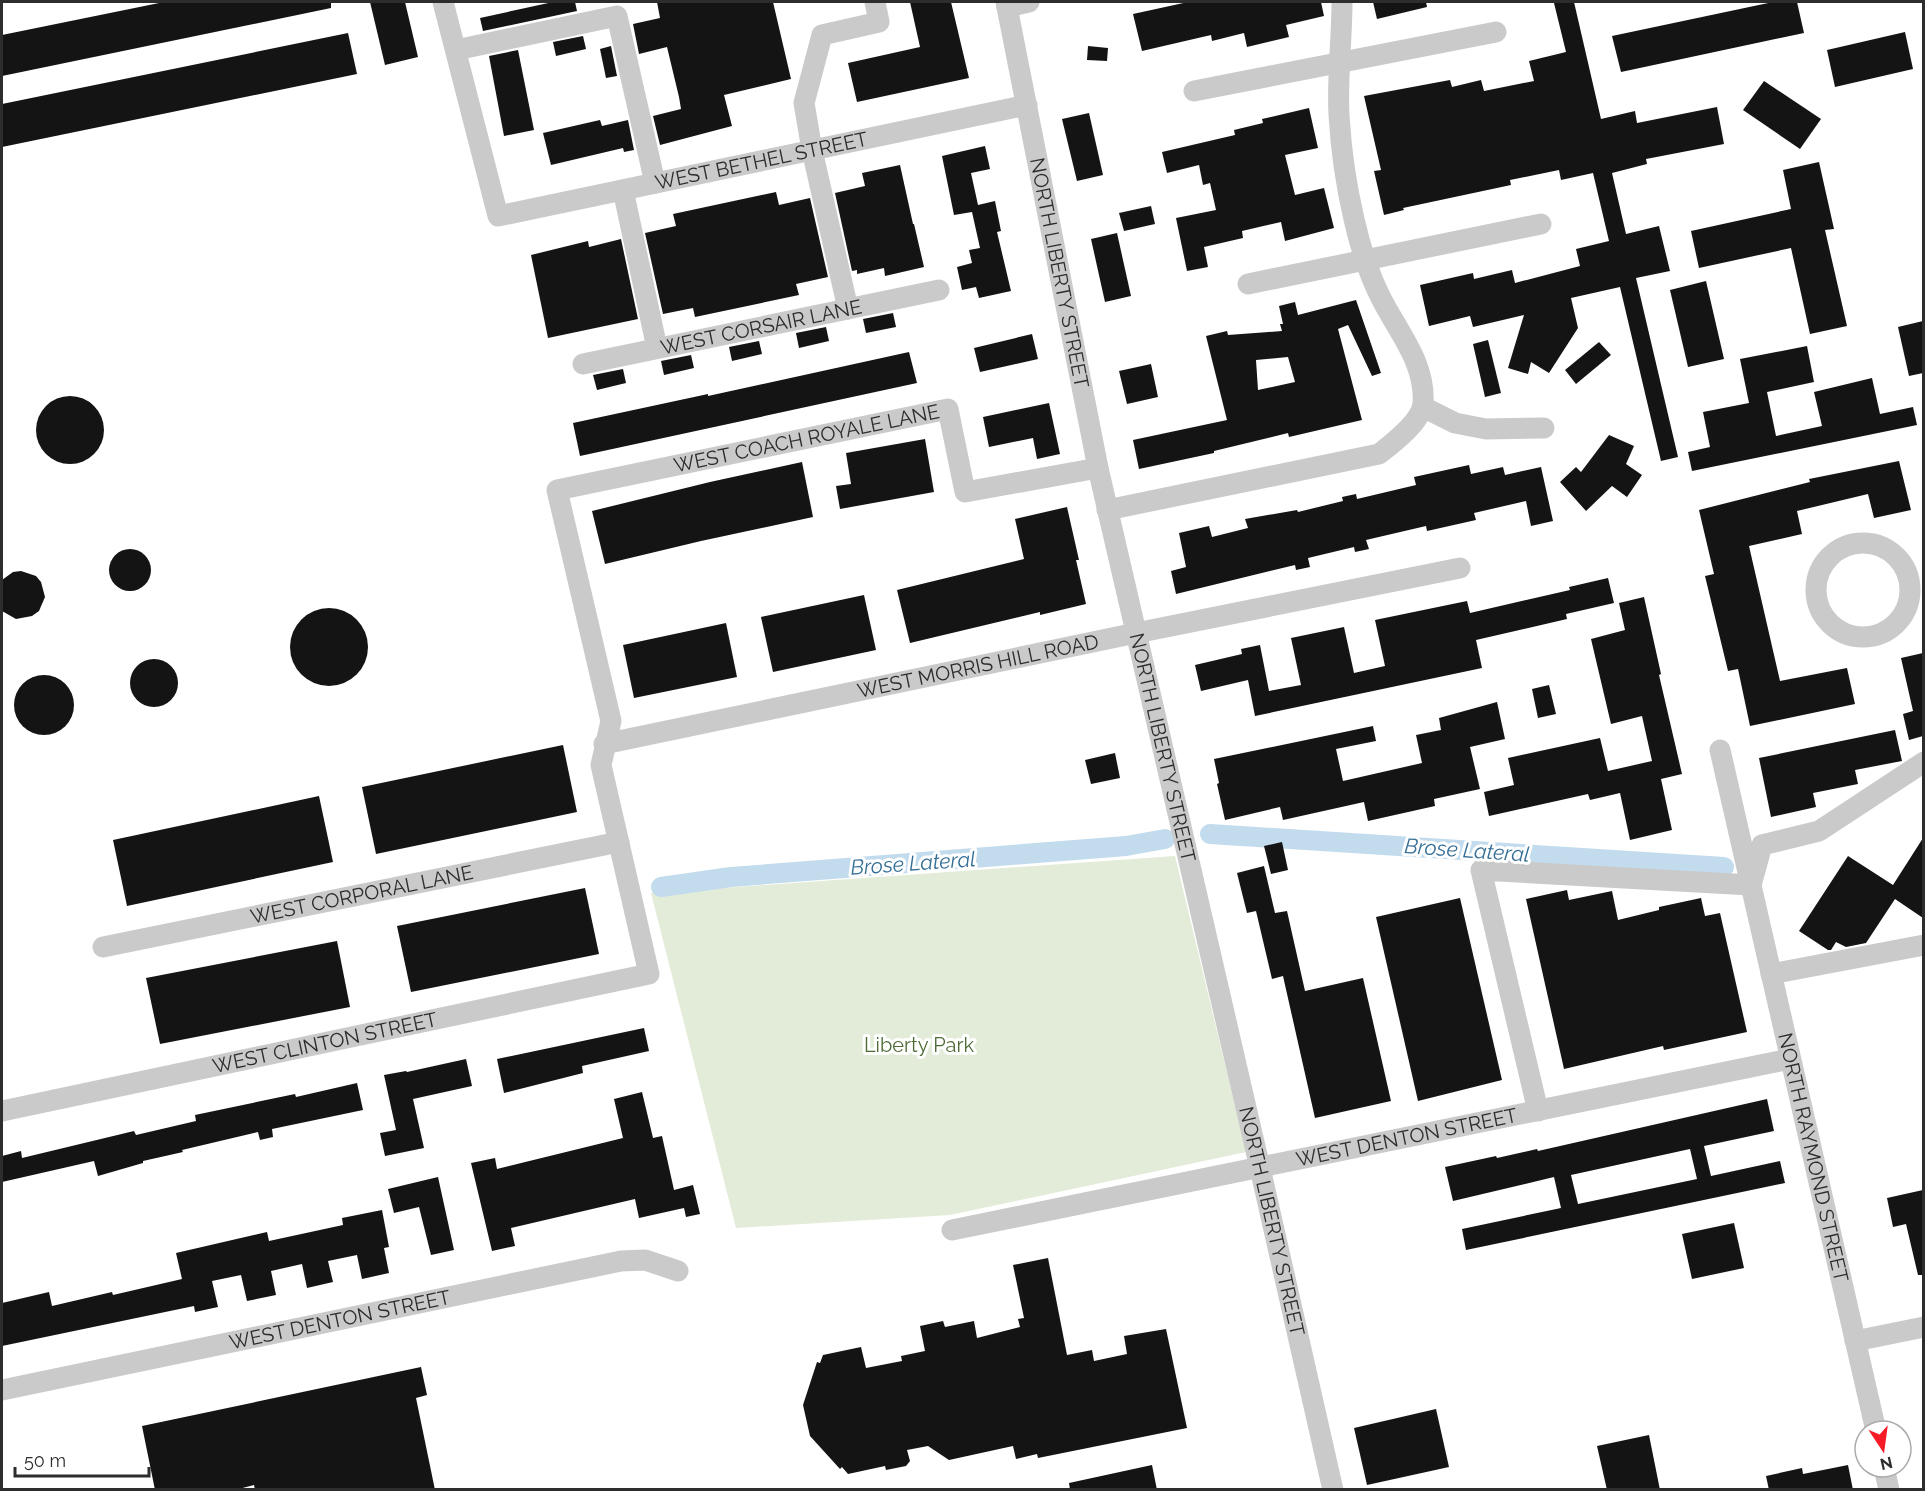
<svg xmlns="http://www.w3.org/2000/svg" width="1925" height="1491" viewBox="0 0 1925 1491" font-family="Raleway,sans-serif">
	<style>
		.green { fill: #e3ecd8 }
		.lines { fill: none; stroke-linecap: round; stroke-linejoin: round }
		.canal { stroke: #c2dcee; stroke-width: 20 }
		.building { fill: #141414; fill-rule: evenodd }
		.minor { stroke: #cacaca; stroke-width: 21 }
		.labels { text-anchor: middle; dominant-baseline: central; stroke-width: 6; stroke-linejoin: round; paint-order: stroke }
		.street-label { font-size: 20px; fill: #2d2d2d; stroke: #fff }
		.park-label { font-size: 20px; fill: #4f6c36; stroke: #fff }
		.water-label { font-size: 21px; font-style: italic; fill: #336e96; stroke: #fff }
	</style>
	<rect width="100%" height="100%" fill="#fff"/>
	<!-- green -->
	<polygon class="green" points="1175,856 1246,1152 950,1215 736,1228 651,893"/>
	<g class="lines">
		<!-- canal -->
		<g class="canal">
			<polyline points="1210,834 1724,867"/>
			<polyline points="661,887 731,877 1126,846 1165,839"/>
		</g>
	</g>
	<!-- building -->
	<g class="building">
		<polygon points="164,2 331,2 331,8 2,76 2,35"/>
		<polygon points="370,2 405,2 418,57 385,65"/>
		<polygon points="553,2 575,2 577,11 483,31 480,18"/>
		<polygon points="657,2 773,2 791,79 724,95 732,126 660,145 653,116 681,109 679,97 667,47 639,54 633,24 660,18"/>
		<polygon points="910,2 951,2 969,78 857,102 848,63 920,47"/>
		<polygon points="1188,2 1321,2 1324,16 1286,25 1289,37 1247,47 1244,33 1212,41 1211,35 1142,51 1133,14"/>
		<polygon points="1373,2 1426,2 1427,7 1377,19"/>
		<polygon points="1562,2 1574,2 1601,119 1635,111 1637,123 1717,107 1724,144 1646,159 1647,164 1612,173 1626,234 1659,226 1670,271 1636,278 1678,457 1661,461 1620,287 1571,298 1578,328 1549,373 1531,362 1528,374 1508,368 1524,315 1473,327 1470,316 1429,326 1420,285 1473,273 1474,279 1512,270 1515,283 1580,266 1576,249 1609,241 1593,173 1561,180 1559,170 1510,180 1511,185 1403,208 1404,210 1384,215 1374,171 1381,170 1364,96 1450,80 1452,87 1481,80 1484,91 1534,81 1529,61 1566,52 1554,3"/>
		<polygon points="1773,2 1797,2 1804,33 1621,72 1612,36"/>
		<polygon points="1905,32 1913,69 1835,87 1827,50"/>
		<polygon points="348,33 357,74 2,147 2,104"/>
		<polygon points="583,36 586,49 556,56 553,42"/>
		<polygon points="611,46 617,76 606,78 600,49"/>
		<polygon points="1088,46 1108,48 1107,61 1087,60"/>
		<polygon points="518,50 534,130 504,136 489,56"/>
		<polygon points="1764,81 1821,119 1800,149 1743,110"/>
		<polygon points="1309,108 1318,148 1285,155 1295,195 1324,188 1334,228 1285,241 1281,222 1242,231 1243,238 1204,247 1208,267 1187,271 1176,218 1216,210 1210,183 1203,185 1199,165 1167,173 1162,152 1235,135 1234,130 1263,123 1262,119"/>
		<polygon points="1089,113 1103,175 1077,181 1062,119"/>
		<polygon points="600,120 602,126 628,120 634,150 624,152 623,148 551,165 543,133"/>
		<polygon points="985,146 990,169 971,173 978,205 995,201 1001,231 997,232 1011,291 979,298 976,287 962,290 957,267 972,263 969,250 980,248 972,212 954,215 942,156"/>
		<polygon points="1819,162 1834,229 1825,230 1847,326 1810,334 1791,248 1699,268 1691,231 1791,209 1783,170"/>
		<polygon points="900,165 913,224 914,224 924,267 885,276 884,268 857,274 857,270 852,271 835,193 865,186 862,173"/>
		<polygon points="776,192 779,205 810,198 828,277 796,284 799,295 695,317 693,308 663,314 645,233 676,226 673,214"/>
		<polygon points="1151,206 1155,224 1124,231 1119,213"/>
		<polygon points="1117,233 1131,296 1105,302 1091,239"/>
		<polygon points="621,239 638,319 548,338 531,255 588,241 589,247"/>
		<polygon points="1706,281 1724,359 1688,367 1670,290"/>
		<path d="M1356 300 1381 373 1372 376 1348 325 1338 329 1362 420 1289 437 1288 433 1214 451V453L1139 469 1133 440 1227 420 1206 336 1227 331 1228 335 1282 331 1280 324H1283L1279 306 1295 302 1298 315ZM1288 357 1295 382 1258 390 1256 360Z"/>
		<polygon points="893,313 896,327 866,333 863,319"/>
		<polygon points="1923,321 1923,373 1909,376 1898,327"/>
		<polygon points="826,327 829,341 799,348 796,333"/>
		<polygon points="1032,334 1038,359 980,372 974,348"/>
		<polygon points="1488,340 1501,393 1485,397 1473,344"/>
		<polygon points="759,341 762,354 732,361 729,347"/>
		<polygon points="1599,342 1611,355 1576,384 1565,370"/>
		<polygon points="1807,346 1814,382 1767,392 1776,436 1822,426 1814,392 1872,378 1880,414 1913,407 1917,425 1692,471 1688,452 1710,447 1703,412 1749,403 1740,359"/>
		<polygon points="909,352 917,383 580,456 573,423 708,394 708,396"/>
		<polygon points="691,355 694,368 664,375 661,361"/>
		<polygon points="1151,364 1158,397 1127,404 1119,371"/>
		<polygon points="623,369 626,383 597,390 593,375"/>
		<circle cx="70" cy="430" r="34"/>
		<polygon points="1049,403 1060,454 1037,459 1033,438 989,447 983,417"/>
		<polygon points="1609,435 1634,446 1626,464 1642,475 1627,497 1612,486 1586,511 1560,482 1576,467 1581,472"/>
		<polygon points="925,439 934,492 840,509 836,486 851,484 846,453"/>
		<polygon points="1899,461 1911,510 1874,518 1868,494 1797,511 1802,534 1749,546 1780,681 1847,668 1855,704 1750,726 1738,669 1728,671 1705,576 1714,574 1699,510 1810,482 1809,479"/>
		<polygon points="802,462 813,517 701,541 605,564 592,511 710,482"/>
		<polygon points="1469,465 1471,474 1503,467 1505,475 1541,467 1553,521 1531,526 1526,501 1474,513 1476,520 1427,531 1426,526 1366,540 1369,549 1355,552 1354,547 1308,558 1310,567 1296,570 1295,565 1176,594 1171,571 1186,567 1179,533 1209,526 1212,537 1248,528 1245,519 1297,510 1298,512 1343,501 1342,497 1356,494 1357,499 1416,485 1414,477"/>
		<polygon points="1067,507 1079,560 1076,560 1086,604 1040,615 1040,612 910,643 897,590 1024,559 1015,519"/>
		<circle cx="130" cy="570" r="21"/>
		<polygon points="21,571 36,576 41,582 45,597 39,611 32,616 16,619 2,611 2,580 13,572"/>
		<polygon points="1608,578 1614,603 1566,614 1567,619 1476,640 1482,668 1255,716 1248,680 1201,691 1195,665 1242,654 1241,649 1260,645 1269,691 1301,685 1291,638 1344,627 1354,673 1385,666 1375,620 1467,601 1470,613 1570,590 1569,587"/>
		<polygon points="864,595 876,650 773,672 761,617"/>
		<polygon points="1644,597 1661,674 1659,675 1682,774 1661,779 1672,830 1630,840 1620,793 1590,800 1588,794 1489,816 1484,792 1514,785 1508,758 1600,738 1608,771 1652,761 1642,716 1611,724 1591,639 1625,630 1619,603"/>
		<circle cx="329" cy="647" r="39"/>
		<polygon points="726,623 737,677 634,698 623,645"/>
		<polygon points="1923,653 1923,736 1909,740 1903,714 1913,711 1901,658"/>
		<circle cx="154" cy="683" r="24"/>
		<circle cx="44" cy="705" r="30"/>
		<polygon points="1549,685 1556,714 1538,718 1532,689"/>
		<polygon points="1497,702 1505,739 1470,747 1480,789 1434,799 1435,806 1368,821 1364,802 1283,820 1280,807 1225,820 1217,784 1219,783 1214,759 1373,726 1376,741 1336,749 1343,781 1422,763 1416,735 1441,730 1439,718"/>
		<polygon points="1895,730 1902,761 1855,770 1858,784 1813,793 1816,807 1771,817 1759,758"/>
		<polygon points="563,745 577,812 376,854 362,787"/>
		<polygon points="1115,753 1120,778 1091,784 1085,760"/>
		<polygon points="319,796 333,862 127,906 113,840"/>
		<polygon points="1923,838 1923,918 1895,899 1866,943 1846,947 1836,942 1831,950 1828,950 1799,931 1848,856 1893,885"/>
		<polygon points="1282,842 1288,870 1271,874 1264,846"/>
		<polygon points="1264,866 1275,913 1287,911 1305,991 1363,978 1391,1101 1315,1118 1283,976 1272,979 1256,911 1247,913 1237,873"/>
		<polygon points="585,888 599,954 411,992 397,926"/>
		<polygon points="1567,890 1569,900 1612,891 1618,920 1659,910 1659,907 1701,898 1705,916 1720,913 1747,1032 1664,1050 1663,1046 1564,1069 1526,899"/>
		<polygon points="1460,898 1502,1080 1418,1101 1376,917"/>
		<polygon points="337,941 350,1007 160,1044 146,978"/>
		<polygon points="644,1028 649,1051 582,1066 583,1073 504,1093 497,1059"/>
		<polygon points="466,1059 472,1086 413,1099 424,1148 385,1156 380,1133 396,1130 384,1075 406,1071 407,1072"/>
		<polygon points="357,1083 363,1110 272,1129 273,1137 260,1140 258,1132 182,1150 183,1152 143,1161 143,1163 98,1176 94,1161 2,1182 2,1156 21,1151 22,1158 134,1131 136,1135 196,1121 195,1115 295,1094 296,1097"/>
		<polygon points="642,1092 653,1138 662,1136 674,1190 693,1185 700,1214 686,1217 684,1208 639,1218 635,1199 511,1228 515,1246 492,1251 471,1163 495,1158 497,1169 623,1138 614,1099"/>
		<path d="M1767 1099 1774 1131 1704 1146 1711 1176 1780 1161 1785 1183 1466 1250 1462 1229 1561 1208 1554 1177 1453 1201 1445 1167 1496 1156 1497 1158 1537 1149 1538 1151ZM1690 1149 1697 1179 1578 1204 1571 1175Z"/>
		<polygon points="438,1177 454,1250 431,1255 419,1207 394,1213 388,1189"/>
		<polygon points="1923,1190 1923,1275 1918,1275 1906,1224 1893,1227 1887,1198"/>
		<polygon points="382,1210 389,1247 384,1248 389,1273 362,1279 357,1255 328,1261 333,1282 307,1288 302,1264 271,1271 276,1295 247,1301 241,1275 212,1281 218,1307 195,1312 194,1306 2,1346 2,1303 49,1292 52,1306 112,1292 113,1295 182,1279 176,1253 267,1232 269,1241 343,1225 342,1218"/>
		<polygon points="1734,1223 1744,1268 1692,1279 1682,1234"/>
		<polygon points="1048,1258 1067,1355 1092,1350 1094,1361 1127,1354 1124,1336 1166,1329 1187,1428 1038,1458 1037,1454 1016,1459 1013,1446 949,1460 928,1446 907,1450 910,1461 906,1466 886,1470 885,1466 848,1474 842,1467 840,1469 810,1436 803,1405 817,1362 820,1363 823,1355 861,1347 866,1368 902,1361 901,1356 925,1351 920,1326 943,1321 945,1327 974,1321 977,1338 1020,1327 1018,1319 1024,1318 1013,1265"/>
		<polygon points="421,1367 427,1395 416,1398 435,1490 255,1490 254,1485 235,1490 155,1490 142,1426"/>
		<polygon points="1436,1409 1449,1467 1367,1485 1354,1428"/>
		<polygon points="1649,1435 1660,1490 1607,1490 1597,1446"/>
		<polygon points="1152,1465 1157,1490 1070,1490 1069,1483"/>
		<polygon points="1848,1465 1853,1490 1769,1490 1766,1476 1802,1468 1803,1474"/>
	</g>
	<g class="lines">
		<!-- minor -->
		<g class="minor">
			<path id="s1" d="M443 2 498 216 1027 105"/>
			<path id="s2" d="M1006 2 1098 468 1260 1168 1333 1490"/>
			<polyline points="1007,7 1029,2"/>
			<polyline points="456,50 617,16 655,183"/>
			<polyline points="1194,91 1496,32"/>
			<polyline points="623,190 657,348"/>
			<polyline points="1248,284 1541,224"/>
			<polyline points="848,309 812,150 804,103 822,35 879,22 875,2"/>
			<path id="s3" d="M583 364 939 290"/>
			<polyline points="1423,407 1455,423 1486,429 1544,428"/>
			<path d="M1107 510 1379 454C1392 444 1421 422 1423 404 1426 364 1399 333 1382 300 1369 275 1360 246 1354 219 1346 185 1341 149 1339 115 1337 79 1342 38 1342 2"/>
			<circle cx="1863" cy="590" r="47"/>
			<path id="s4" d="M604 744 1136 633 1460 568"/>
			<path id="s5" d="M1720 750 1876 1431"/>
			<path id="s6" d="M103 947 619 842"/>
			<polyline points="1771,974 1924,945"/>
			<path id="s7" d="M2 1111 649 974 601 765 611 721 557 490 948 409 965 492 1098 468"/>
			<polyline points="1538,1111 1481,870 1751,885 1762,845 1819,831 1924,762"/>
			<path id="s8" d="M952 1230 1790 1059"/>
			<polyline points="1855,1341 1924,1327"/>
			<path id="s9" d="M2 1390 621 1261 645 1260 678 1271"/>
			<polyline points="1884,1467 1889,1490"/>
		</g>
	</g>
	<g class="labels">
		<!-- street labels -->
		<g class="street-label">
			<text stroke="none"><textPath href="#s1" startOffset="490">WEST BETHEL STREET</textPath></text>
			<text stroke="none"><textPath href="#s2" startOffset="276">NORTH LIBERTY STREET</textPath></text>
			<text stroke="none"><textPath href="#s3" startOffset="182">WEST CORSAIR LANE</textPath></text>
			<text stroke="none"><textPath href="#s7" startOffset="1413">WEST COACH ROYALE LANE</textPath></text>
			<text stroke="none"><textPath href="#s4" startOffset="382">WEST MORRIS HILL ROAD</textPath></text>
			<text stroke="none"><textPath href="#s2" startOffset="762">NORTH LIBERTY STREET</textPath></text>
			<text stroke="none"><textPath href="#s6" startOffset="264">WEST CORPORAL LANE</textPath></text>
			<text stroke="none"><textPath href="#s7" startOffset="330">WEST CLINTON STREET</textPath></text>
			<text stroke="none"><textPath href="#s8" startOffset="464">WEST DENTON STREET</textPath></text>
			<text stroke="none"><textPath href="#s5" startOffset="418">NORTH RAYMOND STREET</textPath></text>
			<text stroke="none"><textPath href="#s2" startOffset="1248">NORTH LIBERTY STREET</textPath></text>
			<text stroke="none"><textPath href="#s9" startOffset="345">WEST DENTON STREET</textPath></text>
		</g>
		<!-- park labels -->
		<g class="park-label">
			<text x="919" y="1045">Liberty Park</text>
		</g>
		<!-- water labels -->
		<g class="water-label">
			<text transform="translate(1467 850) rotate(4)">Brose Lateral</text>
			<text transform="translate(913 863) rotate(-4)">Brose Lateral</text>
		</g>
	</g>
	<!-- border -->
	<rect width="1925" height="1491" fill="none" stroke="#2d2d2d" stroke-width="6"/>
	<!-- north arrow -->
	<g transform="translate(1883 1449) rotate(167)"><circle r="28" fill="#ffffff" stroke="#ababab" stroke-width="1.5"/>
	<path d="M0-4.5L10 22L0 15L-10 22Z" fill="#f71b28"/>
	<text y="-9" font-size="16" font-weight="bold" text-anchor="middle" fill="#2d2d2d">N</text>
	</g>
	<!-- scale -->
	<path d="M15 1467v9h134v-9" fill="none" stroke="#2d2d2d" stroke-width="3"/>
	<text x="24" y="1467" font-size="18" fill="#2d2d2d" stroke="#ffffff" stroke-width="4.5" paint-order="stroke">50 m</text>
</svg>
